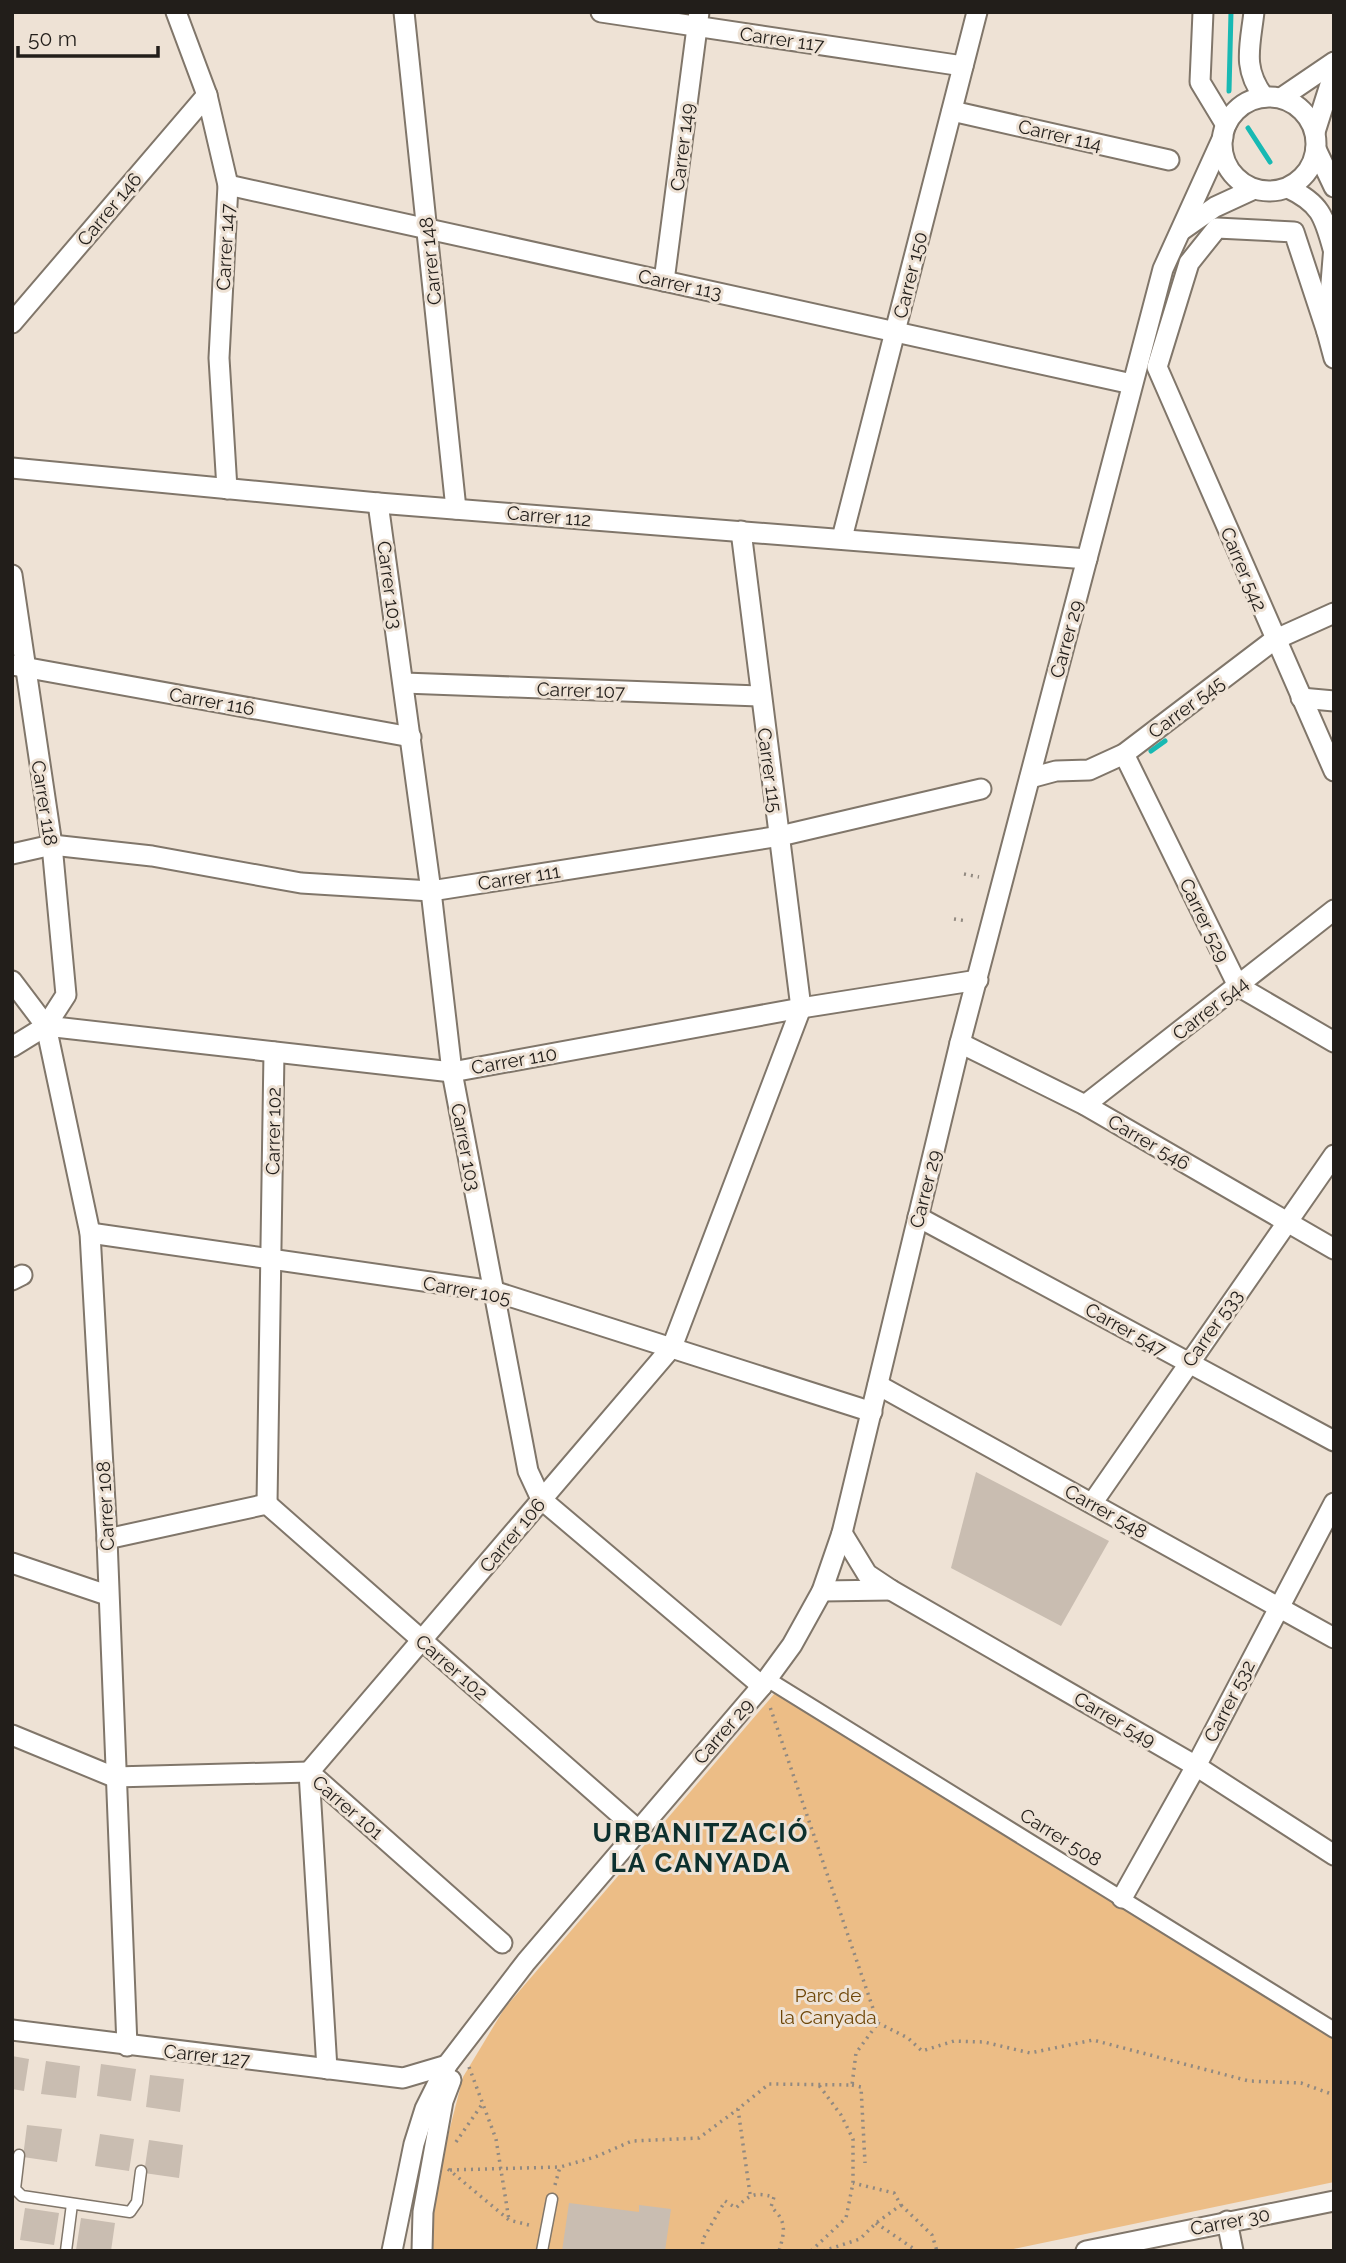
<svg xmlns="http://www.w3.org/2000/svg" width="1346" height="2263" viewBox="0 0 1346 2263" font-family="Raleway,sans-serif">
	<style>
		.green { fill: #ecbd86 }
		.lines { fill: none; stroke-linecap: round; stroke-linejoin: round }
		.stream { stroke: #18b9b3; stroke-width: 5 }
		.building { fill: #c9bdb1 }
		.service-casing { stroke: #80766a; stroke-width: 13 }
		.pedestrian-casing { stroke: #80766a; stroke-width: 18 }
		.minor-casing { stroke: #80766a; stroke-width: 23 }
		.path { stroke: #918980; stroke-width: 3.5; stroke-dasharray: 2 5; stroke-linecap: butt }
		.service { stroke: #fff; stroke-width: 10 }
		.pedestrian { stroke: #fff; stroke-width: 14 }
		.minor { stroke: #fff; stroke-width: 19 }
		.labels { text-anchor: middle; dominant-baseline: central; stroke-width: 6; stroke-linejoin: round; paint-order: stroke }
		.street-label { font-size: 19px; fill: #221e1a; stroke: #eee2d5 }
		.park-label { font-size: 19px; fill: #6e4607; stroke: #eee2d5 }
		.district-label { font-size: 26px; font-weight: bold; letter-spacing: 2px; fill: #0c302e; stroke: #eee2d5 }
	</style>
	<rect width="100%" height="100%" fill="#eee2d5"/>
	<!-- green -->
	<polygon class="green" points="775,1693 911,1771 1334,2034 1334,2182 1004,2251 432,2251 430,2206 463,2077 504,2009"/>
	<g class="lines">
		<!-- stream -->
		<g class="stream">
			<polyline points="1229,91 1231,12"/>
			<polyline points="1248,128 1270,162"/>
			<polyline points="1151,751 1165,741"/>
		</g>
	</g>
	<!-- building -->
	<g class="building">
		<polygon points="976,1472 1109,1541 1061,1626 951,1568"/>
		<polygon points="12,2056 29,2059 24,2091 12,2089"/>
		<polygon points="46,2061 80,2066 76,2098 41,2094"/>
		<polygon points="101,2064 136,2069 131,2101 97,2096"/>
		<polygon points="150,2075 184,2079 180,2112 146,2107"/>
		<polygon points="27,2125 62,2129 57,2162 23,2157"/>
		<polygon points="100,2134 134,2139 129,2171 95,2166"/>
		<polygon points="149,2140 183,2145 179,2178 144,2173"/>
		<polygon points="569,2203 639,2212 639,2205 671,2209 665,2251 562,2251"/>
		<polygon points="25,2208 59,2213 54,2245 20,2240"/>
		<polygon points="81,2218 115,2223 111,2251 76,2250"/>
	</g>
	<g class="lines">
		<defs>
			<g id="service">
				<polyline points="19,2155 15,2189 22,2196 130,2212 137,2202 141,2171"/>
				<polyline points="66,2251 72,2204"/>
				<polyline points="542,2251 552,2199"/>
			</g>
			<polyline id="pedestrian" points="767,1679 1334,2030"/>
			<g id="minor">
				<polyline points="176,12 207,95 228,185 219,358 227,489"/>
				<polyline points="404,12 456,509"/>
				<polyline points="601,12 963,66"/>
				<polyline points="1203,12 1200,82 1226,125"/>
				<path d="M1254 12C1250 47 1242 68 1264 97"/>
				<circle cx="1269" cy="144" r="47"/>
				<polyline points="1281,98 1334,62"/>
				<polyline points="952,111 1169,160"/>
				<polyline points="1315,132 1334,72"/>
				<polyline points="1316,149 1334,187"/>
				<polyline points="228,185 1132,384"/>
				<path d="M1288 188C1320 203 1324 216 1333 249"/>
				<polyline points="1182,230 1215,207 1254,189"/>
				<polyline points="1334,246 1327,332 1334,358"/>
				<polyline points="664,281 699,12"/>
				<polyline points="12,323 207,95"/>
				<polyline points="1327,332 1294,232 1217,228 1189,263 1157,367 1334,771"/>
				<polyline points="12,468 378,503 1087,559"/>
				<polyline points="378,503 431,891 452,1072 528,1471 541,1499 762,1686"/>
				<polyline points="842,538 977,12"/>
				<polyline points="12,575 52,845 66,995 46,1026 12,1047"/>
				<polyline points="12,665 411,737"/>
				<polyline points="404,683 759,696"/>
				<polyline points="1301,698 1334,701"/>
				<polyline points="1124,754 1238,986 1334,1042"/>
				<polyline points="1030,778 1056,771 1089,770 1124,754 1274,640 1334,613"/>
				<polyline points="12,854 52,845 152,856 301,883 431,891 780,836 981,789"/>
				<polyline points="12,981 46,1026 90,1233 107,1539 127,2046"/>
				<polyline points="46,1026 452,1072 801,1008 978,980"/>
				<polyline points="960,1043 1085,1105 1334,1249"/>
				<polyline points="1085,1105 1334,910"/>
				<polyline points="918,1217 1334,1441"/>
				<polyline points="90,1233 493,1291 872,1412"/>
				<polyline points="12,1280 22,1275"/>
				<polyline points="878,1385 1334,1638"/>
				<polyline points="1093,1502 1334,1155"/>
				<polyline points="267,1504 274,1052"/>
				<polyline points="842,1533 867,1574 891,1590 1196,1766 1334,1855"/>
				<polyline points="107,1539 267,1504 638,1830"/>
				<polyline points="12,1563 107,1595"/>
				<polyline points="822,1591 891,1590"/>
				<polyline points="12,1735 114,1777 309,1772 502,1943"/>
				<polyline points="1122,1898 1196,1766 1334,1503"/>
				<polyline points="12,2030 403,2078 447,2065"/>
				<polyline points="327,2069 309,1772 672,1347 801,1008 741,531"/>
				<polyline points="1227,2221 1233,2251"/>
				<polyline points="392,2251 414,2144 425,2109 447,2065 526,1962 762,1686 792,1645 822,1591 842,1533 960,1043 1163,269 1223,137"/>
				<polyline points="422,2251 423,2212 443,2101 451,2080"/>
				<polyline points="1086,2251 1334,2201"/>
			</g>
		</defs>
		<!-- service casing -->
		<use href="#service" class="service-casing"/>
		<!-- pedestrian casing -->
		<use href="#pedestrian" class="pedestrian-casing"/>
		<!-- minor casing -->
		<use href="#minor" class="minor-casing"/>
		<!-- path -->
		<g class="path">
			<polyline points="964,874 979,877"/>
			<polyline points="954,919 967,921"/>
			<polyline points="878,2023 908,2038 922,2051 954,2041 984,2042 1030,2053 1093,2040 1249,2081 1301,2083 1334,2095"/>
			<polyline points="469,2067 496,2139 509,2220"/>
			<polyline points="852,2085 861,2087 865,2163"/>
			<polyline points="456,2142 483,2103"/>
			<polyline points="448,2169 509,2220 533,2226"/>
			<polyline points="450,2170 560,2167"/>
			<polyline points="555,2185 560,2167 595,2157 632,2141 699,2138 738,2109"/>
			<polyline points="750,2194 738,2109 769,2084 852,2085 856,2053 878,2023 769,1704"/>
			<polyline points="901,2205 932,2235 937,2251"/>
			<polyline points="876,2223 917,2251"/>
			<path d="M702 2251 703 2239 725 2201 736 2208C750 2194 755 2192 774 2197L771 2207C787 2221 785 2231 779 2251"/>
			<polyline points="811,2251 846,2218 853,2183 853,2139 841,2115 818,2084"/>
			<polyline points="823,2251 860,2239 876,2223 901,2205 894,2193 853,2183"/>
		</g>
		<!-- service -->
		<use href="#service" class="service"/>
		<!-- pedestrian -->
		<use href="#pedestrian" class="pedestrian"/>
		<!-- minor -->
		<use href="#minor" class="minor"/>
	</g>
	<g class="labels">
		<!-- street labels -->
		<g class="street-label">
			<text transform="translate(782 39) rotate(8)">Carrer 117</text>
			<text transform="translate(1060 135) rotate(13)">Carrer 114</text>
			<text transform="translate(682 147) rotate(-83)">Carrer 149</text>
			<text transform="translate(109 209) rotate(-50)">Carrer 146</text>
			<text transform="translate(225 247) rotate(-87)">Carrer 147</text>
			<text transform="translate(430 261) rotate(-96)">Carrer 148</text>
			<text transform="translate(910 275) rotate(-76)">Carrer 150</text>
			<text transform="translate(680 284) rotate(12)">Carrer 113</text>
			<text transform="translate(549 516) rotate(5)">Carrer 112</text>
			<text transform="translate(1244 569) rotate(67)">Carrer 542</text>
			<text transform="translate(390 585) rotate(82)">Carrer 103</text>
			<text transform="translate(1066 639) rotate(-75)">Carrer 29</text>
			<text transform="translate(581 690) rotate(2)">Carrer 107</text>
			<text transform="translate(212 701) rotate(10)">Carrer 116</text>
			<text transform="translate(1186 707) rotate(-37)">Carrer 545</text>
			<text transform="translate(770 770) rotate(82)">Carrer 115</text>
			<text transform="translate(45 803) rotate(81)">Carrer 118</text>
			<text transform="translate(519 877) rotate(-9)">Carrer 111</text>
			<text transform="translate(1205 920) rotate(64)">Carrer 529</text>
			<text transform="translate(1210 1008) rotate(-38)">Carrer 544</text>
			<text transform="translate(514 1060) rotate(-10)">Carrer 110</text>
			<text transform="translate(273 1131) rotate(-89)">Carrer 102</text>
			<text transform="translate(1149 1142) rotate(30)">Carrer 546</text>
			<text transform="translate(466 1147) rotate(79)">Carrer 103</text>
			<text transform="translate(925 1189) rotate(-76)">Carrer 29</text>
			<text transform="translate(467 1290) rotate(10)">Carrer 105</text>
			<text transform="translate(1212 1328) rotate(-55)">Carrer 533</text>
			<text transform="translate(1126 1329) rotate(29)">Carrer 547</text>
			<text transform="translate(105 1506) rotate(-93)">Carrer 108</text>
			<text transform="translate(1106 1511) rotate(29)">Carrer 548</text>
			<text transform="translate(512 1535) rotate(-50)">Carrer 106</text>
			<text transform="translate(452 1667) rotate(41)">Carrer 102</text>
			<text transform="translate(1229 1701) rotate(-63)">Carrer 532</text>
			<text transform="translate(1115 1719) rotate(30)">Carrer 549</text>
			<text transform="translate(723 1731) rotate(-49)">Carrer 29</text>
			<text transform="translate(348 1807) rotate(41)">Carrer 101</text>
			<text transform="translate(1061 1837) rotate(32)">Carrer 508</text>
			<text transform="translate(207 2055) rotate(6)">Carrer 127</text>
			<text transform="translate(1230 2221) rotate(-11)">Carrer 30</text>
		</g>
		<!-- park labels -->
		<g class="park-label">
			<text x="828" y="1995">Parc de<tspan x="828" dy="22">la Canyada</tspan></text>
		</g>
		<!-- district labels -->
		<g class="district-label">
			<text x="701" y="1833">URBANITZACIÓ<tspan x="701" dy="30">LA CANYADA</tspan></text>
		</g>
	</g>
	<!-- border -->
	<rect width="1346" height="2263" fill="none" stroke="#221e1a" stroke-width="28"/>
	<!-- scale -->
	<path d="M18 46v10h140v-10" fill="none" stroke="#221e1a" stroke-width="3.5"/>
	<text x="28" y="46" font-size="21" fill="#221e1a" stroke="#eee2d5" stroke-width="5" paint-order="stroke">50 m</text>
</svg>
